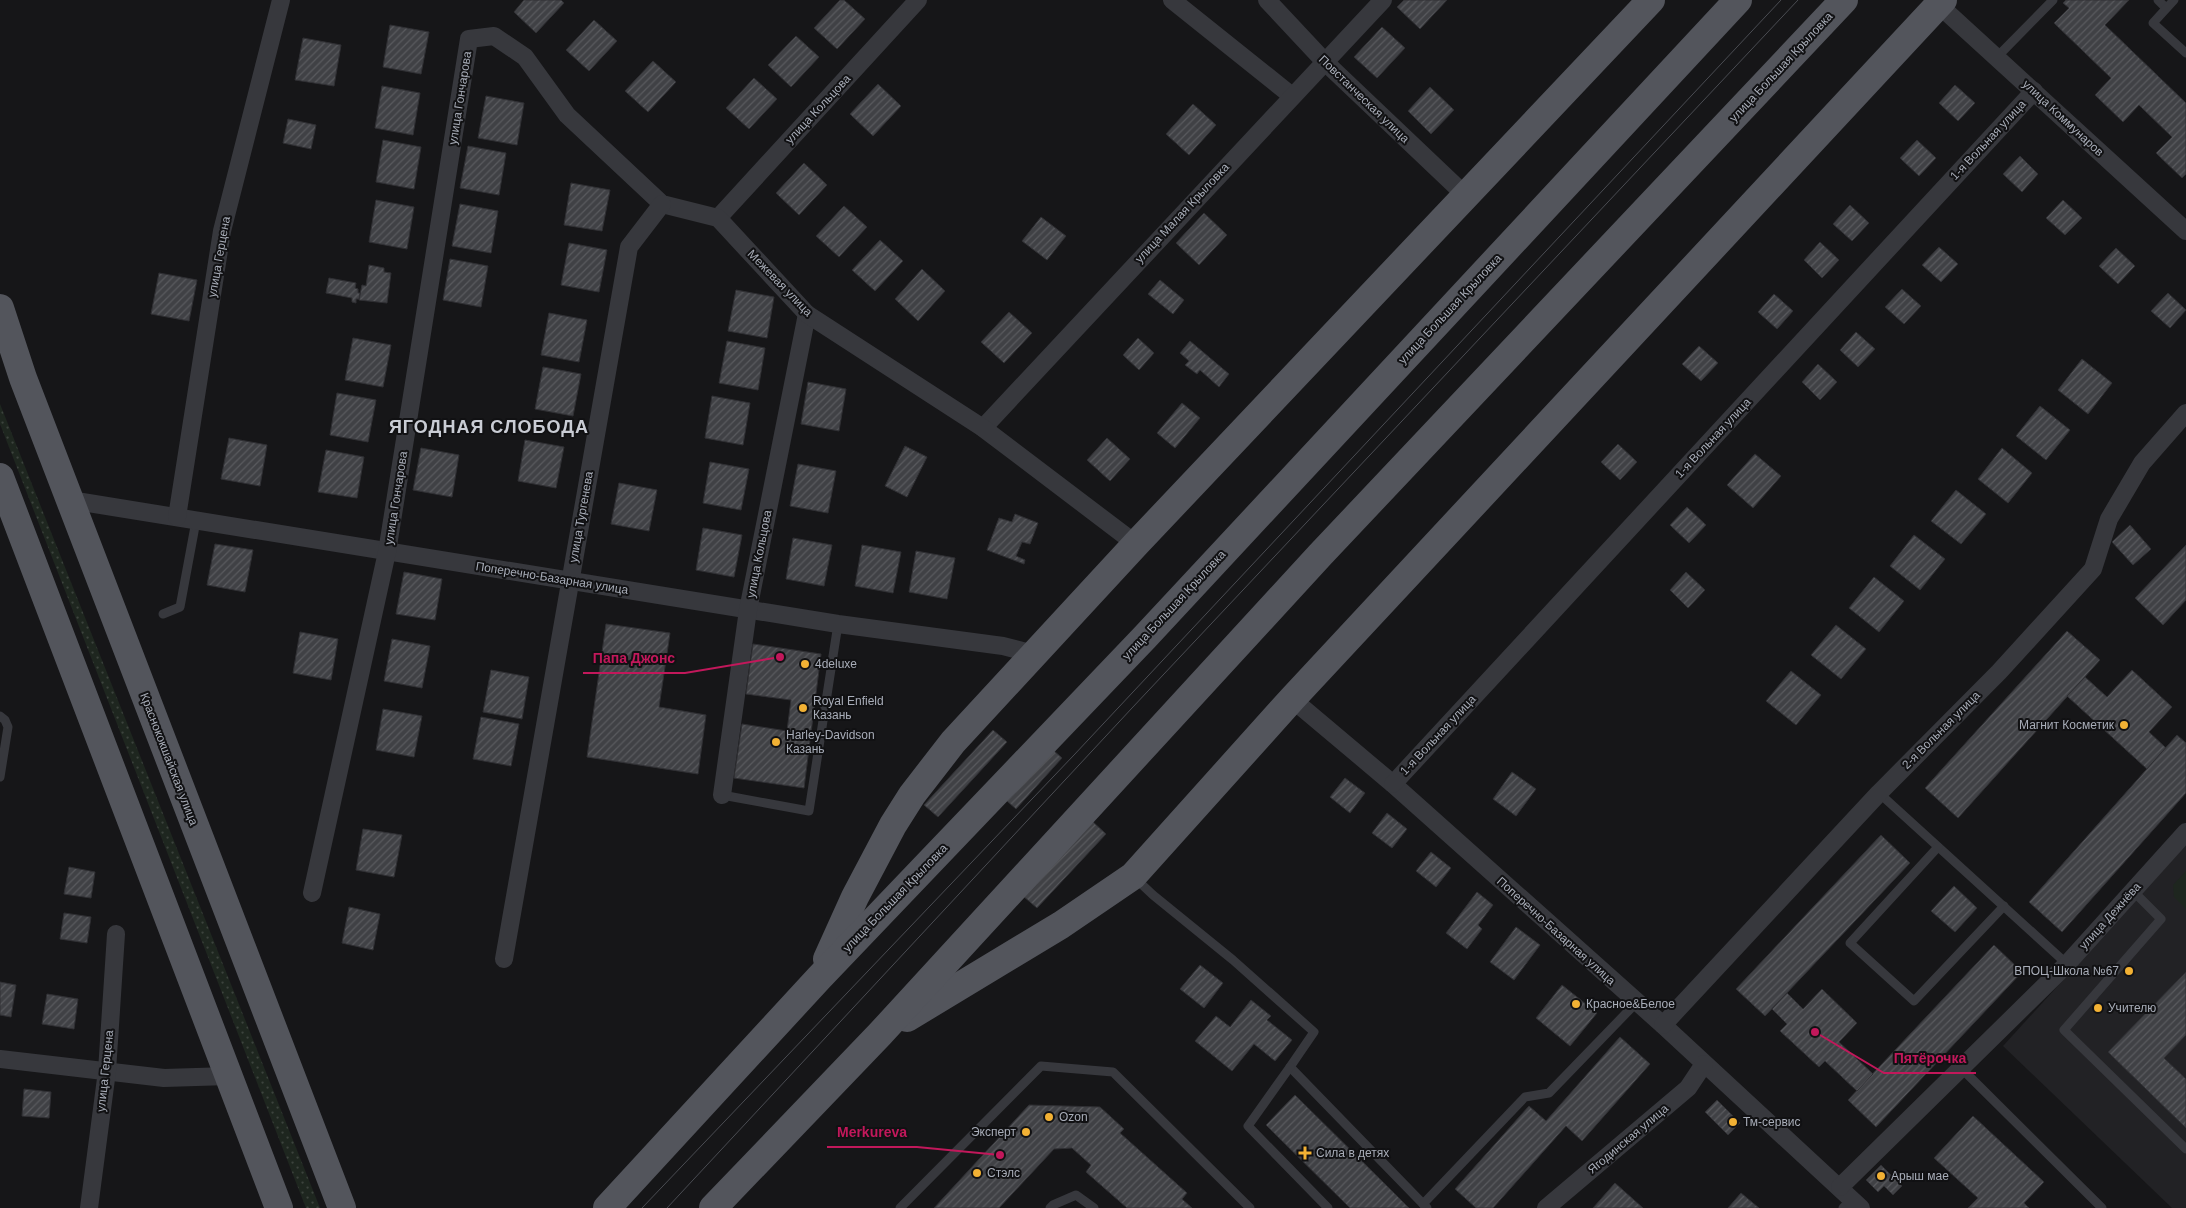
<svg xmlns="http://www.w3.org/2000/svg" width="2186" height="1208" viewBox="0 0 2186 1208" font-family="Arial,sans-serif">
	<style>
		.built { fill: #222225 }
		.grass { fill: url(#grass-dots) }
		.garden { fill: #1e261f }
		.building { fill: url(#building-hatch); stroke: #303034 }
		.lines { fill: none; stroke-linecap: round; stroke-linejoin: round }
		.lane { stroke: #37383d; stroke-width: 9 }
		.street { stroke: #37383d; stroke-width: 18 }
		.primary { stroke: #53555c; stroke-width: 28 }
		.tram { stroke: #4a4c52; stroke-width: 1 }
		.poi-dot { fill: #f2b134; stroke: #111113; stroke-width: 2 }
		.labels { text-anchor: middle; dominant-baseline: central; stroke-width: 4; stroke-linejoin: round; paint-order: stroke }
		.street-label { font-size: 12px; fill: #a8adb8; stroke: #111113 }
		.poi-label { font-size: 12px; fill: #a8adb8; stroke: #111113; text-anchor: start }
		.district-label { font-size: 18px; font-weight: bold; letter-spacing: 1px; fill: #c9ccd4; stroke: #111113 }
		.leader { fill: none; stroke: #c2185b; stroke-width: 2 }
		.callout-dot { fill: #c2185b; stroke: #111113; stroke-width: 2 }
		.callout-label { font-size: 14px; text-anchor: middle; font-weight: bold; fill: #c2185b; stroke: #111113; stroke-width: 4; stroke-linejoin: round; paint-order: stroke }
	</style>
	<defs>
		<pattern id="grass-dots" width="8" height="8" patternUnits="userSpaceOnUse" patternTransform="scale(1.25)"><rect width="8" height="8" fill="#1e261f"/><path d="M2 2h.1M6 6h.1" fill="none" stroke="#3c433d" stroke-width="1.8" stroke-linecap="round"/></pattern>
		<pattern id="building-hatch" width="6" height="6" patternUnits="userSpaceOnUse" patternTransform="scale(1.25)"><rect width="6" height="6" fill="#404145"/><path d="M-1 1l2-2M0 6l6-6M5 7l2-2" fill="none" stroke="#595a5e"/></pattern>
	</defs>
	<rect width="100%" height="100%" fill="#161618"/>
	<!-- built -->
	<polygon class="built" points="2186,845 2186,1208 2172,1208 2003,1046"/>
	<!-- grass -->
	<polygon class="grass" points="0,404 320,1208 306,1208 0,424"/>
	<!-- garden -->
	<polygon class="garden" points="2186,871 2186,909 2174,897 2173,885"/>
	<!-- building -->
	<g class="building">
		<polygon points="524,0 561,0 564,3 536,33 514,12"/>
		<polygon points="840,0 844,0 865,19 837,49 814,28"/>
		<polygon points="1404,0 1447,0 1420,29 1397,7"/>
		<polygon points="2066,0 2129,0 2105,25 2186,103 2186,174 2182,178 2156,153 2172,137 2139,105 2123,122 2095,95 2111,78 2054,23 2069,8 2063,3"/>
		<polygon points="594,20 617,41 589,71 566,50"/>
		<polygon points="390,25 429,32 421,74 383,67"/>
		<polygon points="1382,27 1405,48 1377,78 1354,57"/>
		<polygon points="796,36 819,57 791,87 768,65"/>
		<polygon points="303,38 341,45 334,86 295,80"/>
		<polygon points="653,61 676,82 648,112 625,91"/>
		<polygon points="754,78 777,99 749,129 726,108"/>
		<polygon points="878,84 901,106 873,136 850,114"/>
		<polygon points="1955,85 1975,103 1958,121 1939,103"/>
		<polygon points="382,86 420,93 413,135 375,128"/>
		<polygon points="1430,87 1454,110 1431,134 1408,111"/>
		<polygon points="486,96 524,103 517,145 478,138"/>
		<polygon points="1193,104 1216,125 1189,155 1166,134"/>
		<polygon points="288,119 316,125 311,149 283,143"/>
		<polygon points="383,140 421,147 414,189 376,182"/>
		<polygon points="1917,140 1936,158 1919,176 1900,158"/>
		<polygon points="468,146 506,153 499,195 460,188"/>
		<polygon points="2020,156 2038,174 2022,192 2003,174"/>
		<polygon points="804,163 827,185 799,215 776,193"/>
		<polygon points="571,183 610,190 602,231 564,225"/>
		<polygon points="376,200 414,207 407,249 369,242"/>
		<polygon points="2063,200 2082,218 2065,235 2046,218"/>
		<polygon points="460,204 498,211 491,253 452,246"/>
		<polygon points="1850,205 1869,223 1852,241 1833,224"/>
		<polygon points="844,206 867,227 839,257 816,236"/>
		<polygon points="1204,213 1227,235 1199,265 1176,243"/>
		<polygon points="1041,217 1066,236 1047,260 1022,241"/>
		<polygon points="880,240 903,261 875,291 852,270"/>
		<polygon points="1820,242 1839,260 1822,278 1804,260"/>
		<polygon points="569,243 607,250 599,292 561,285"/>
		<polygon points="1939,247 1958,264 1941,282 1922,265"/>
		<polygon points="2116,248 2135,266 2118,284 2099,266"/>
		<polygon points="450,259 488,266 481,307 443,300"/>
		<polygon points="369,265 384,268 384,272 391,273 387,303 359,300 362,285 366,286"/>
		<polygon points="922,269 945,291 918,321 895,299"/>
		<polygon points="159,273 197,280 189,321 151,314"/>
		<polygon points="329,278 356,283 355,288 358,289 358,293 360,293 359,299 356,299 356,303 352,302 352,298 326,293"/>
		<polygon points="1160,280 1184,300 1173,314 1148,294"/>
		<polygon points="1902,289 1921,306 1904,324 1885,307"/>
		<polygon points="736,290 774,297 767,338 728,331"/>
		<polygon points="2168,293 2186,310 2170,328 2151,311"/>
		<polygon points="1774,294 1793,311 1777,329 1758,312"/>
		<polygon points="1009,312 1032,333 1004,363 981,342"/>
		<polygon points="549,313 587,320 579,362 541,355"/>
		<polygon points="1856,332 1875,349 1858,367 1840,350"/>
		<polygon points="353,338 391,345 383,387 345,380"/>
		<polygon points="1138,338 1154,353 1139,370 1123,355"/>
		<polygon points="727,341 765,348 758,390 719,383"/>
		<polygon points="1190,341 1229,374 1219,387 1200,370 1197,374 1185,365 1189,361 1180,353"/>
		<polygon points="1699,346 1718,363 1701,381 1682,364"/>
		<polygon points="2082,359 2112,383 2088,414 2058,390"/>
		<polygon points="1818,364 1837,382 1820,400 1802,382"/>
		<polygon points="543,367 581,374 573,416 535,409"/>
		<polygon points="808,382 846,389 839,431 801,424"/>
		<polygon points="337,393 376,400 368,442 330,435"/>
		<polygon points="712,396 750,403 743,445 705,438"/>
		<polygon points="1182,403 1200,418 1175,448 1157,433"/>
		<polygon points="2040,406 2070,430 2046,460 2016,436"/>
		<polygon points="229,438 267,445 260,486 221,479"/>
		<polygon points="1107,438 1130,459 1110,481 1087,460"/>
		<polygon points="525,440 564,447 556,488 518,481"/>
		<polygon points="1618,444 1637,462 1620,480 1601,462"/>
		<polygon points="905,446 927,457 907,497 885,486"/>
		<polygon points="421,448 459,455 452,497 413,490"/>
		<polygon points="2002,448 2032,473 2008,503 1978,479"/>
		<polygon points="326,450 364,457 357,498 318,492"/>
		<polygon points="1755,454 1781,476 1753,508 1727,485"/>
		<polygon points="710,462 749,469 741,510 703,503"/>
		<polygon points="798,464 836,471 828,513 790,506"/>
		<polygon points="619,483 657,490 649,531 611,524"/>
		<polygon points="1956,490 1986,514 1961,544 1931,521"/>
		<polygon points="1687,507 1706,525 1689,543 1670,525"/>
		<polygon points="1015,514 1038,523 1030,544 1022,542 1016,556 1025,560 1024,564 987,550 999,518 1012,522"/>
		<polygon points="2130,525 2151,549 2133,565 2112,542"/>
		<polygon points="703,528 742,535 734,577 696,570"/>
		<polygon points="1914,535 1945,559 1920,590 1890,566"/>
		<polygon points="793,538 832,545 824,586 786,579"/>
		<polygon points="215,544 253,550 245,592 207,585"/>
		<polygon points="862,545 901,552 893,593 855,586"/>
		<polygon points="2186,545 2186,600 2163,625 2135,598"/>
		<polygon points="916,551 955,558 947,599 909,592"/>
		<polygon points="404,572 442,579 435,620 396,614"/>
		<polygon points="1686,572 1705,590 1688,608 1670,590"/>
		<polygon points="1874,577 1904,601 1879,632 1849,608"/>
		<polygon points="606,624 670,633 659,707 706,715 698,774 587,757"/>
		<polygon points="1836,625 1866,649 1841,679 1811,655"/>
		<polygon points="2067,631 2100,660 1958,818 1925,788"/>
		<polygon points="300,632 338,639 331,680 293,673"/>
		<polygon points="392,639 430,646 422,688 384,681"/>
		<polygon points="753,644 821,654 804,788 734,778 742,724 787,731 791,700 746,694"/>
		<polygon points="491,670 529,677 522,719 483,712"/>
		<polygon points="2132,670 2172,707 2149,732 2166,748 2147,769 2067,696 2085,677 2107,697"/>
		<polygon points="1791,671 1821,695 1796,725 1766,701"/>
		<polygon points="383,709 422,716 414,757 376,750"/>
		<polygon points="481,717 519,724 511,766 473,759"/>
		<polygon points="993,730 1007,742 938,817 924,805"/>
		<polygon points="2177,735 2186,743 2186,793 2062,932 2029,902"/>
		<polygon points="1053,750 1062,758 1016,809 1007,801"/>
		<polygon points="1512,772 1536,789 1516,816 1493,799"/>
		<polygon points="1345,778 1365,793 1350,813 1330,797"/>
		<polygon points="1387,813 1407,829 1392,848 1372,833"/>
		<polygon points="1092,821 1106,834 1037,908 1023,896"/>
		<polygon points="363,829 402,835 394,877 356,870"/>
		<polygon points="1881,835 1910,863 1765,1016 1736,989"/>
		<polygon points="1431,852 1451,868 1436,887 1416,871"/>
		<polygon points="69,867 95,872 91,898 64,894"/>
		<polygon points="1954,886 1977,908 1955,932 1931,911"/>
		<polygon points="1477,892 1493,905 1478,925 1482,929 1467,949 1446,933"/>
		<polygon points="349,907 380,914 373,950 342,943"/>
		<polygon points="64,913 91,917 87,943 60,939"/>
		<polygon points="1516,927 1540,945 1514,980 1490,962"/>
		<polygon points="1994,945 2022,972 1876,1127 1848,1100"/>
		<polygon points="1200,965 1223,983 1204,1008 1180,989"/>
		<polygon points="2186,972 2186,1035 2164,1058 2186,1079 2186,1128 2108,1052"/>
		<polygon points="0,982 16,985 11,1017 0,1015"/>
		<polygon points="1562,985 1597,1013 1570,1046 1536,1018"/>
		<polygon points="1822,989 1857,1023 1839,1042 1873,1074 1857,1091 1825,1061 1819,1067 1780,1031 1787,1024 1772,1009 1787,993 1803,1009"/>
		<polygon points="47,994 78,999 74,1029 42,1024"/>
		<polygon points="1251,1000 1271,1016 1267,1020 1292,1040 1275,1061 1254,1044 1232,1071 1195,1041 1216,1016 1230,1027"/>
		<polygon points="1620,1037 1650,1064 1582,1141 1566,1126 1493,1208 1476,1208 1455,1189 1529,1106 1546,1121"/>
		<polygon points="24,1089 51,1092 49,1118 22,1116"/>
		<polygon points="1295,1095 1392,1191 1409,1208 1350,1208 1266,1125"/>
		<polygon points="1717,1100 1740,1123 1728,1135 1705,1112"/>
		<polygon points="1029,1105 1100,1107 1124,1129 1120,1133 1187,1193 1182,1199 1192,1208 1127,1208 1086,1172 1091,1165 1072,1148 1054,1149 999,1208 934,1208"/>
		<polygon points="1973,1116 2044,1182 2024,1203 2029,1208 1968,1208 1978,1198 1934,1158"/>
		<polygon points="1881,1165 1902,1186 1893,1195 1884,1186 1878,1192 1866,1180"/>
		<polygon points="1615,1183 1643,1208 1593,1208"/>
		<polygon points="1741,1193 1759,1208 1728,1208"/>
	</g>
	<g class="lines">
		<!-- lane -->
		<g class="lane">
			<polyline points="2158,0 2166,8"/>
			<polyline points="2174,0 2153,23 2186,53"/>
			<polyline points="1997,57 2053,0"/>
			<polyline points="163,614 180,607 196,521"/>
			<polyline points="0,716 5,720 8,727 0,777"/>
			<polyline points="1879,793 2067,964"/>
			<polyline points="722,795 809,811 838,624"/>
			<polyline points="1938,847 1850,943 1914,1001 2004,906"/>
			<polyline points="1136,879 1153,895 1233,960 1314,1032 1290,1067 1427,1208"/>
			<polyline points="2133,891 2161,919 2064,1030 2186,1149"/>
			<polyline points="1290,1067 1248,1126 1328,1208"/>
			<polyline points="1961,1068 2102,1208"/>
			<polyline points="1423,1204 1525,1097 1549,1093 1636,1003"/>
			<polyline points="900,1208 1041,1066 1113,1072 1250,1208"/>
			<polyline points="1050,1208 1053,1205 1076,1195 1094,1208"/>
			<polyline points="1843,1208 1852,1199"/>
		</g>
		<!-- street -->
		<g class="street">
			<polyline points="1172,0 1292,96"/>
			<polyline points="1267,0 1325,62 1465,195"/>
			<polyline points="1939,5 2186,231"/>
			<polyline points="718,218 918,0"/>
			<polyline points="983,428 1383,0"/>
			<polyline points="70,500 838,624 1003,646 1034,654"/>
			<polyline points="177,517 222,231 281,0"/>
			<polyline points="1292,699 1393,784 1663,1025 1861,1208"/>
			<polyline points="1393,784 2034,91"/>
			<polyline points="722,795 748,610 807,314"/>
			<polyline points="312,893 387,552 469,39 494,36 525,57 567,115 662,204 718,218 807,314 983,428 1136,544"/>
			<polyline points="504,959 629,247 662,204"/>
			<polyline points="1663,1025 1879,793 1999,672 2093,569 2109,519 2142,463 2186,413"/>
			<polyline points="0,1059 164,1078 229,1076"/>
			<polyline points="1840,1187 2067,964 2186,832"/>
			<polyline points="89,1208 107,1071 116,934"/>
			<polyline points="1546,1208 1688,1088 1704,1064"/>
		</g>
		<!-- primary -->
		<g class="primary">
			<polyline points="0,308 23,378 342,1208"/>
			<polyline points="0,477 279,1208"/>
			<polyline points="827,959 855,897 893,825 912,795 953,742 1136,544 1651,0"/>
			<polyline points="907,1018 1061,925 1133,876 1292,699 1943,0"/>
			<polyline points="607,1208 819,978 1145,637 1738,0"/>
			<polyline points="713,1208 880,1034 1320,555 1844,0"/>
		</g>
		<!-- tram -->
		<g class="tram">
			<polyline points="642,1208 1074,755 1781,0"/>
			<polyline points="667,1208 1132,708 1798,0"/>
		</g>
	</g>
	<!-- markers -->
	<g class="poi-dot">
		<circle cx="805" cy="664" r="5"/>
		<circle cx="803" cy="708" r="5"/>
		<circle cx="2124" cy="725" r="5"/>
		<circle cx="776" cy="742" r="5"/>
		<circle cx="2129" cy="971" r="5"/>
		<circle cx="1576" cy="1004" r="5"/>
		<circle cx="2098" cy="1008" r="5"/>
		<circle cx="1049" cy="1117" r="5"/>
		<circle cx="1733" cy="1122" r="5"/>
		<circle cx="1026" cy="1132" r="5"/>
		<path d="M1302.5 1145.5h5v5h5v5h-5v5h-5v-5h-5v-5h5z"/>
		<circle cx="977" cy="1173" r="5"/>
		<circle cx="1881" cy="1176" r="5"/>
	</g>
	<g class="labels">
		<!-- street labels -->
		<g class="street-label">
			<text transform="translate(1781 67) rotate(-47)">улица Большая Крыловка</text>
			<text transform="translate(460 98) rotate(-81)">улица Гончарова</text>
			<text transform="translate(1364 99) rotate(44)">Повстанческая улица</text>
			<text transform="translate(818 109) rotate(-47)">улица Кольцова</text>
			<text transform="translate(2063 118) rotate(43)">улица Коммунаров</text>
			<text transform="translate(1988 140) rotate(-47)">1-я Вольная улица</text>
			<text transform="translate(1182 213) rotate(-47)">улица Малая Крыловка</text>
			<text transform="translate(219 257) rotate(-80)">улица Герцена</text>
			<text transform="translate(780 283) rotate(46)">Межевая улица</text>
			<text transform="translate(1450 309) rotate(-47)">улица Большая Крыловка</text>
			<text transform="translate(1713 438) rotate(-47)">1-я Вольная улица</text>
			<text transform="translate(396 498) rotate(-81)">улица Гончарова</text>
			<text transform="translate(581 517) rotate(-80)">улица Тургенева</text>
			<text transform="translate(759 554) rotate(-79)">улица Кольцова</text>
			<text transform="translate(552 578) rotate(9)">Поперечно-Базарная улица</text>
			<text transform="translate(1174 605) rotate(-47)">улица Большая Крыловка</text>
			<text transform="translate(1941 730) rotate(-45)">2-я Вольная улица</text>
			<text transform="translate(1438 735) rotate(-47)">1-я Вольная улица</text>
			<text transform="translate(169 759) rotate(69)">Краснококшайская улица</text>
			<text transform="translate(895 898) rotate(-46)">улица Большая Крыловка</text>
			<text transform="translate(2110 916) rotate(-48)">улица Дежнёва</text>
			<text transform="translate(1556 931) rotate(42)">Поперечно-Базарная улица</text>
			<text transform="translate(105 1071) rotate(-84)">улица Герцена</text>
			<text transform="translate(1628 1139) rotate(-40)">Ягодинская улица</text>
		</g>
		<!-- poi labels -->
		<g class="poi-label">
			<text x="815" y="664">4deluxe</text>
			<text x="813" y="701">Royal Enfield<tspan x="813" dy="14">Казань</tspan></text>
			<text x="2114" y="725" text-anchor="end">Магнит Косметик</text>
			<text x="786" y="735">Harley-Davidson<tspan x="786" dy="14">Казань</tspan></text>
			<text x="2119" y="971" text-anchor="end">ВПОЦ-Школа №67</text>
			<text x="1586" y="1004">Красное&amp;Белое</text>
			<text x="2108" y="1008">Учителю</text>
			<text x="1059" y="1117">Ozon</text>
			<text x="1743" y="1122">Тм-сервис</text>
			<text x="1016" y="1132" text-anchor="end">Эксперт</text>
			<text x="1316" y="1153">Сила в детях</text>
			<text x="987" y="1173">Стэлс</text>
			<text x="1891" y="1176">Арыш мае</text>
		</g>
		<!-- district labels -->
		<g class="district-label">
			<text x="489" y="427">ЯГОДНАЯ СЛОБОДА</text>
		</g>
	</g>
	<!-- callouts -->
	<path class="leader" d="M780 657L685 673H583M1815 1032L1884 1073H1976M1000 1155L917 1147H827"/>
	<g class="callout-dot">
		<circle cx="780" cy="657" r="5"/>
		<circle cx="1815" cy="1032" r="5"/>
		<circle cx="1000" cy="1155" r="5"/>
	</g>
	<g class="callout-label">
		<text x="634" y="663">Папа Джонс</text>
		<text x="1930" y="1063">Пятёрочка</text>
		<text x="872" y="1137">Merkureva</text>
	</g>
</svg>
